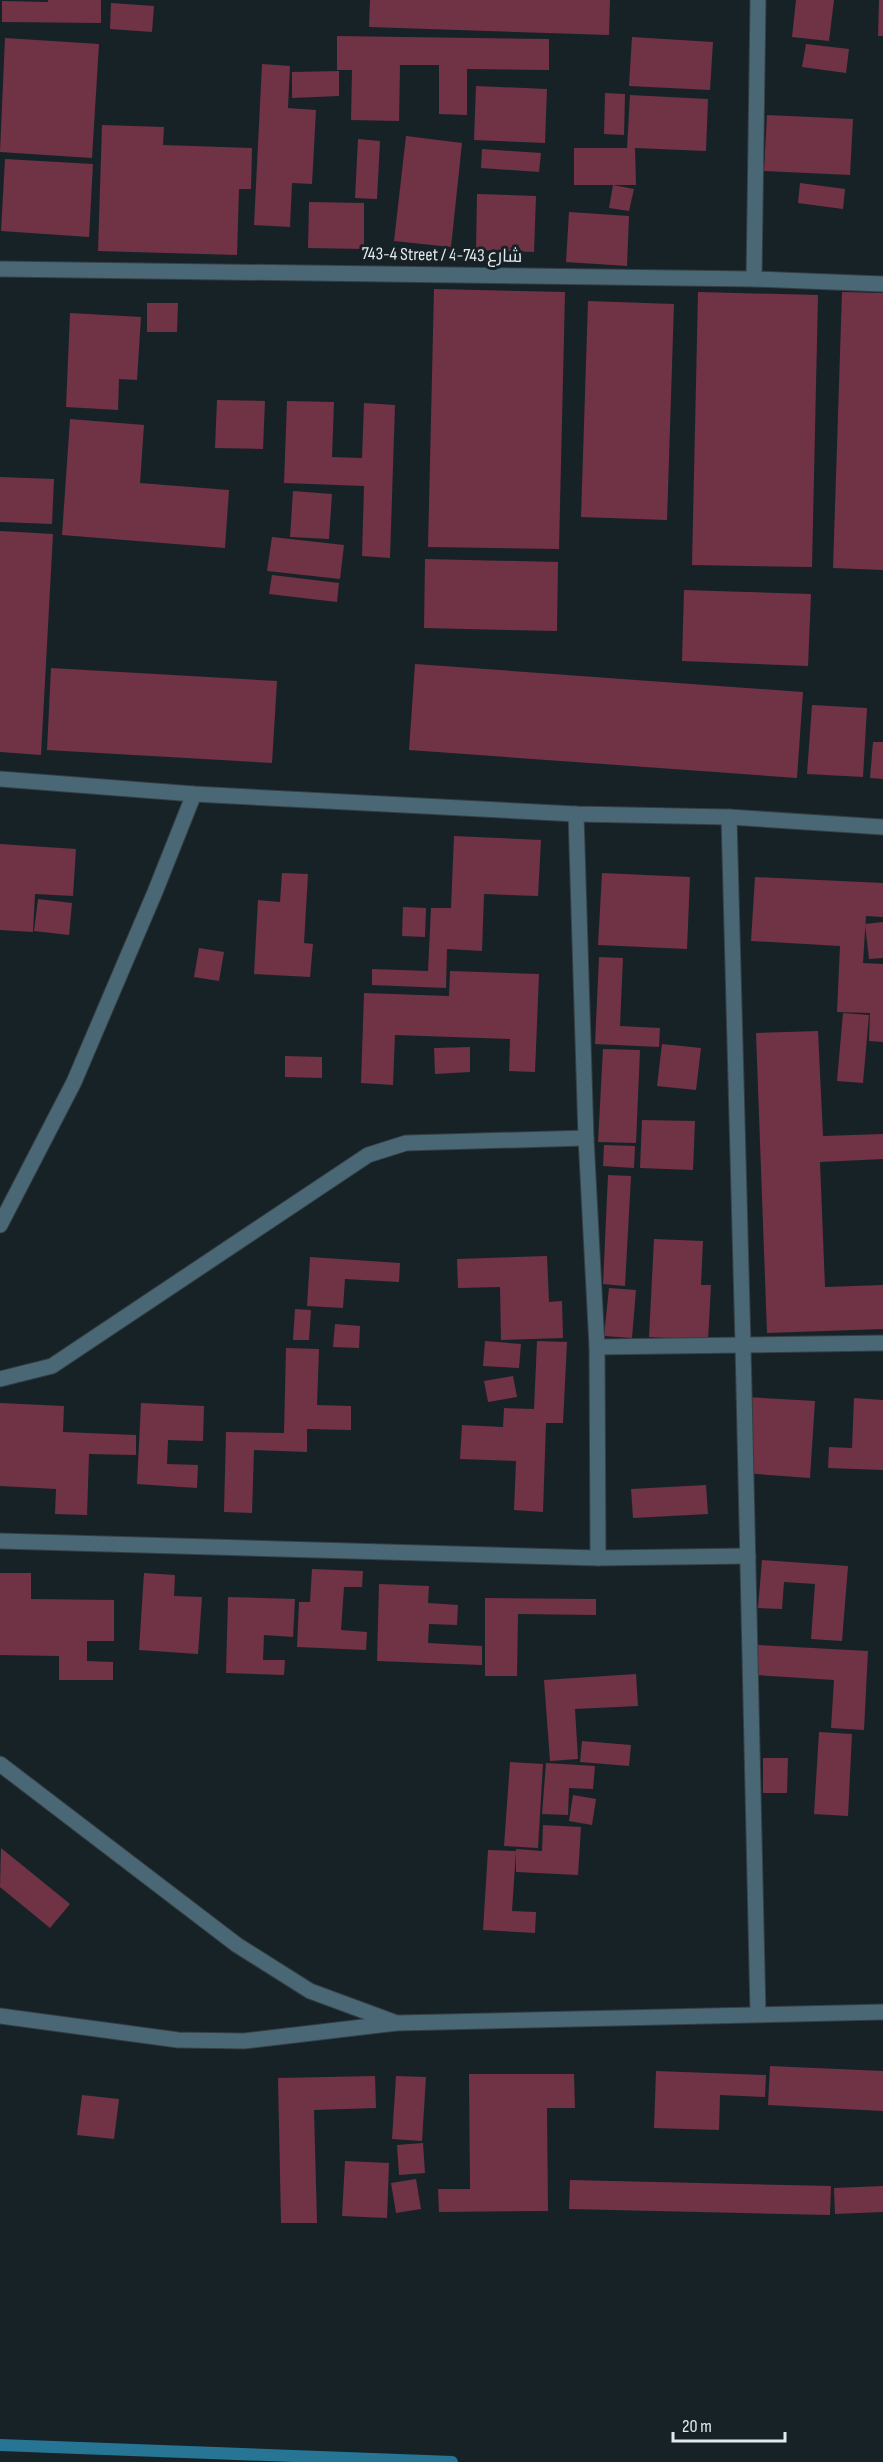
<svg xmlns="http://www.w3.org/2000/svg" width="883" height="2462" viewBox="0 0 883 2462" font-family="'Sofia Sans Condensed',Cairo,sans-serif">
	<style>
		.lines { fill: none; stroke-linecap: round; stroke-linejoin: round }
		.stream { stroke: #267595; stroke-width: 12 }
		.building { fill: #703245 }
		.minor-casing { stroke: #343e43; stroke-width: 17 }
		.minor { stroke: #4a6775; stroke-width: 15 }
		.labels { text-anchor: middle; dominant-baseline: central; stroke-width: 6; stroke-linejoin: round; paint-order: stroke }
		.street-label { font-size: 18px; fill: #e3eaee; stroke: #172227 }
	</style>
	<rect width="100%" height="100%" fill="#172227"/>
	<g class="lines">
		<!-- stream -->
		<polyline class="stream" points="0,2445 452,2462"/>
	</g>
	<!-- building -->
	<g class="building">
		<polygon points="48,0 101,0 101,23 2,22 2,1 48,2"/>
		<polygon points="370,0 610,0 609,35 369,27"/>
		<polygon points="796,0 834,0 829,41 792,37"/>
		<polygon points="879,0 883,0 883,36 878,36"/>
		<polygon points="111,3 154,6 152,32 110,29"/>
		<polygon points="337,36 549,39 549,70 467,69 467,115 439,114 439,65 400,65 399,121 351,120 352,70 337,70"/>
		<polygon points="632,37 713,42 710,90 629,86"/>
		<polygon points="5,38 99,44 92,158 0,152"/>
		<polygon points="806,44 849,49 846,73 802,67"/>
		<polygon points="262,64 290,66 288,108 316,110 312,184 292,183 290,227 254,225"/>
		<polygon points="339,71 339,96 292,98 292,72"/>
		<polygon points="476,86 547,89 545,143 474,140"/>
		<polygon points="605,93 625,94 624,135 604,134"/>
		<polygon points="630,95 708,99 706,151 635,148 636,185 574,185 574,148 627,148"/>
		<polygon points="767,115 853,119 850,175 764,171"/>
		<polygon points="102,125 164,127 163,145 252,148 251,189 239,189 237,255 98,251"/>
		<polygon points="406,136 462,143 451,247 394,241"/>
		<polygon points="358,139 380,141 377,199 355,198"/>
		<polygon points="482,149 541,153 539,172 481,168"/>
		<polygon points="5,159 93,164 89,237 1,231"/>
		<polygon points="800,183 845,189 843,209 798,203"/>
		<polygon points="613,185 634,189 629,211 609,208"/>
		<polygon points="477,194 536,196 534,252 476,250"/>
		<polygon points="309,202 364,203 364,249 308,248"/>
		<polygon points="569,212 629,216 627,266 566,262"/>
		<polygon points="434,289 565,292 559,549 428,547"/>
		<polygon points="698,292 818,295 812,567 692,565"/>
		<polygon points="842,292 883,293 883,570 833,568"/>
		<polygon points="588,301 674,304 667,520 581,517"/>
		<polygon points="147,303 178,303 177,332 147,332"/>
		<polygon points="70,313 141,317 137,380 119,379 118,410 66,407"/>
		<polygon points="217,400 265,401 263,449 215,448"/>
		<polygon points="287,401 334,402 332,457 362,458 364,403 395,405 390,558 362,556 364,486 284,483"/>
		<polygon points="70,419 144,425 140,483 229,490 225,548 62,535"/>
		<polygon points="0,477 54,479 52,524 0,522"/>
		<polygon points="293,491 332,494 329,539 290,537"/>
		<polygon points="0,531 53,534 41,755 0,752"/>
		<polygon points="272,537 344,545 340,579 267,571"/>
		<polygon points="425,559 558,562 557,631 424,628"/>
		<polygon points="272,575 339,583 337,602 269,594"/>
		<polygon points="684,590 811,594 808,666 682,661"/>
		<polygon points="415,664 803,692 797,778 409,750"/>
		<polygon points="51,668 277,681 272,763 47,750"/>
		<polygon points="812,705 867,708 863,777 807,774"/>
		<polygon points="873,742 883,742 883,779 870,778"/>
		<polygon points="454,836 541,840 538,896 484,894 482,951 447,949 446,988 372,985 372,969 428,971 431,908 451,908"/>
		<polygon points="0,844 76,849 73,896 35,894 33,932 0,930"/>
		<polygon points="282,873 308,874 304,943 313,944 310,977 254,974 258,900 280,902"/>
		<polygon points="602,873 690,877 687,949 598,945"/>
		<polygon points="755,877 883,883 883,917 866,916 863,963 883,964 883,1042 869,1041 870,1013 837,1012 840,946 751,941"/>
		<polygon points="38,899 72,903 69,935 34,931"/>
		<polygon points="403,907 426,908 425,937 402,936"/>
		<polygon points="883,922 883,958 869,959 865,924"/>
		<polygon points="199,948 224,952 219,981 194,977"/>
		<polygon points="599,957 623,958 620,1026 660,1028 659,1047 595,1044"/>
		<polygon points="450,971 539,974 535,1072 509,1071 510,1039 395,1035 393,1085 361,1083 364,993 449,996"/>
		<polygon points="843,1013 869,1015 863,1083 837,1081"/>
		<polygon points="818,1031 823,1136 883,1134 883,1159 820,1162 825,1287 883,1285 883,1329 767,1333 756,1033"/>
		<polygon points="662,1044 701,1048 696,1090 657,1086"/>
		<polygon points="470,1047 470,1072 435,1074 434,1048"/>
		<polygon points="603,1049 640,1050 636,1143 598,1142"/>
		<polygon points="285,1056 322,1057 322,1078 285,1077"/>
		<polygon points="642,1120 695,1121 693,1170 640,1168"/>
		<polygon points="604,1145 635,1146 634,1168 603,1166"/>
		<polygon points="608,1175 631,1176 625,1286 603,1284"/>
		<polygon points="654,1239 703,1241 701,1285 711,1285 708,1340 649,1337"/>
		<polygon points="547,1256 549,1302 562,1301 563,1338 501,1340 500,1287 458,1288 457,1259"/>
		<polygon points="310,1257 400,1263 399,1282 345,1279 343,1308 307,1306"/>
		<polygon points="609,1288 636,1290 632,1338 604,1336"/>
		<polygon points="295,1309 311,1310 309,1340 293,1340"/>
		<polygon points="335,1324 360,1326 359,1348 333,1347"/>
		<polygon points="485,1341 521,1344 519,1368 483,1366"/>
		<polygon points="537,1341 567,1342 563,1423 546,1423 543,1512 514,1510 516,1461 460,1459 462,1425 503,1427 504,1408 534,1409"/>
		<polygon points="286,1348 319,1349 317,1405 351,1406 351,1430 307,1429 307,1452 254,1450 252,1513 224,1512 226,1432 284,1433"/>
		<polygon points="513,1376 517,1397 488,1402 484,1381"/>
		<polygon points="747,1397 815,1401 810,1478 743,1473"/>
		<polygon points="854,1398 883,1400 883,1470 828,1468 829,1447 852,1448"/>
		<polygon points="0,1403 64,1406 63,1432 136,1435 136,1455 89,1454 87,1515 55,1514 56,1489 0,1486"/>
		<polygon points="141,1403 204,1406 203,1441 168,1440 167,1464 198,1465 197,1488 137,1484"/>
		<polygon points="706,1485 708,1514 633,1518 631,1489"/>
		<polygon points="762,1560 848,1566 842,1641 811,1639 815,1584 784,1582 782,1609 758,1608"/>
		<polygon points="312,1569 363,1571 362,1587 344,1587 341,1630 367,1632 366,1650 297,1647 299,1602 310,1602"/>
		<polygon points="0,1573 31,1573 31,1599 114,1600 114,1641 87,1641 87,1661 113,1662 113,1680 59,1680 59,1656 0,1655"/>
		<polygon points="144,1573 175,1575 174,1596 202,1597 198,1654 139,1650"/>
		<polygon points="379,1584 429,1586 428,1603 458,1605 457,1625 429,1624 428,1643 482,1646 482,1665 377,1661"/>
		<polygon points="228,1597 295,1599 293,1637 264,1635 263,1660 285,1660 284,1675 226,1673"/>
		<polygon points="485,1598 596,1599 596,1615 518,1614 517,1676 485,1676"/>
		<polygon points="758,1645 868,1651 864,1730 831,1728 834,1680 756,1675"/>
		<polygon points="636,1674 638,1706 575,1709 578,1759 550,1761 544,1680"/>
		<polygon points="819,1732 852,1734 848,1816 814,1814"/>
		<polygon points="582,1741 631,1745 629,1766 580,1762"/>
		<polygon points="763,1758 788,1758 787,1793 763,1793"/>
		<polygon points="510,1762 543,1764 538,1848 504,1846"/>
		<polygon points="546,1763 595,1766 593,1789 569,1788 568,1815 542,1814"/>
		<polygon points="573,1795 596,1799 592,1825 569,1821"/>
		<polygon points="543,1825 581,1827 578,1875 516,1872 516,1849 542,1851"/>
		<polygon points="1,1848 70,1904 50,1928 0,1887"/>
		<polygon points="488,1850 516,1851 512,1911 536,1912 535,1933 483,1930"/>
		<polygon points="770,2066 883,2071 883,2111 768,2105"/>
		<polygon points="656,2071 766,2075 765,2097 720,2095 719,2130 654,2128"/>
		<polygon points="469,2074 574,2074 575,2108 547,2108 548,2211 439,2212 438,2189 470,2189"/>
		<polygon points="375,2076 376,2108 314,2110 317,2223 281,2223 278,2078"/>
		<polygon points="396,2076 426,2077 422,2141 392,2139"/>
		<polygon points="82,2095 119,2099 114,2139 77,2135"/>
		<polygon points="423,2143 425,2173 399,2175 397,2145"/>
		<polygon points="345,2161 389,2163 387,2218 342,2216"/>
		<polygon points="416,2179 421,2209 396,2213 391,2183"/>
		<polygon points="570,2180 831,2186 830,2215 569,2209"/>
		<polygon points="883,2186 883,2212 835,2214 834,2188"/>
	</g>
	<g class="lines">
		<defs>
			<g id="minor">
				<polyline points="0,269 754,279 883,284"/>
				<polyline points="754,279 758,0"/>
				<polyline points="0,779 194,794 576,814 729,817 883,827"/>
				<polyline points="576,814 586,1138 597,1347 598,1558 748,1556"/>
				<polyline points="729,817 743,1345 758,2014"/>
				<polyline points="0,1225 74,1082 155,892 194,794"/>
				<polyline points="597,1347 883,1343"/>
				<polyline points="0,1379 52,1366 368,1155 406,1143 586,1138"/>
				<polyline points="0,1541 598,1558"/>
				<polyline points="0,1764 237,1945 310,1991 394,2022"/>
				<polyline points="0,2016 178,2040 244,2041 397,2023 883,2012"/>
			</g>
		</defs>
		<!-- minor casing -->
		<use href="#minor" class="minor-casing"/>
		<!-- minor -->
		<use href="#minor" class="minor"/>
	</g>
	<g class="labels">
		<!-- street labels -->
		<g class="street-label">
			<text transform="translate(442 255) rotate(1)">743-4 Street / شارع 743-4</text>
		</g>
	</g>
	<!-- scale -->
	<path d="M673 2432v9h112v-9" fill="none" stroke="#e3eaee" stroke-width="3"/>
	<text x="682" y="2432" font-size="18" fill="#e3eaee" stroke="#172227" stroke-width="4.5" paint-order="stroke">20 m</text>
</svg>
